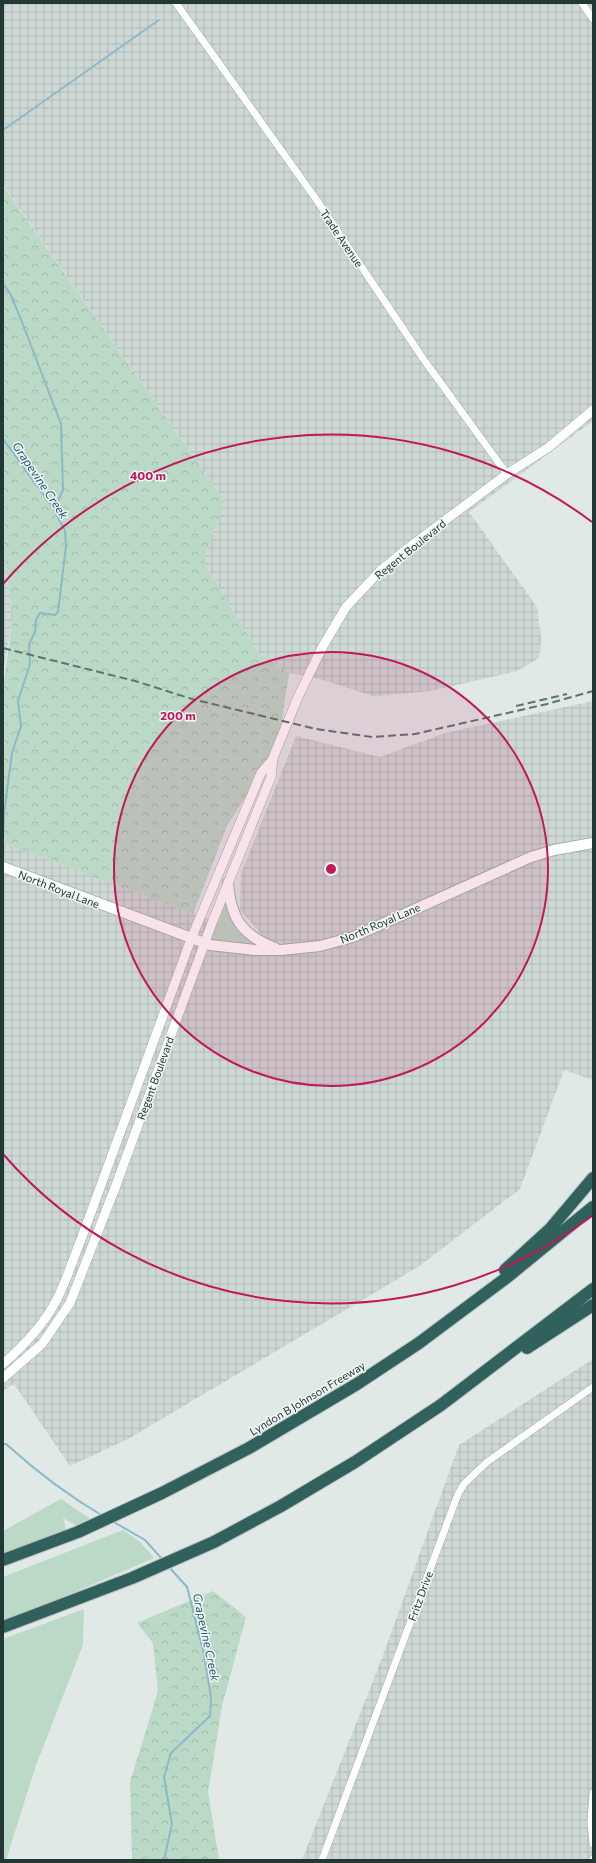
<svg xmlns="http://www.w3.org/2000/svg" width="596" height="1863" viewBox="0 0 596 1863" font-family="Commissioner,sans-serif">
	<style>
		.industrial { fill: url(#industrial-grid) }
		.grass { fill: #bad9c6 }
		.forest { fill: url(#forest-crowns) }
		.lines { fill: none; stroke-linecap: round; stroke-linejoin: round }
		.stream { stroke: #8cb9ca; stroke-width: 2 }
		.minor-casing { stroke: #a3b0ad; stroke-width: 8 }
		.tertiary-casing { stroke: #a3b0ad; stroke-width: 10 }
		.secondary-casing { stroke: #a0b4af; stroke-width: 12 }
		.motorway-casing { stroke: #bdc3c2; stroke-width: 14 }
		.minor { stroke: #fff; stroke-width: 7 }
		.tertiary { stroke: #fff; stroke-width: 9 }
		.secondary { stroke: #fff; stroke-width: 10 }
		.motorway { stroke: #31615d; stroke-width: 12 }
		.rail { stroke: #5c7470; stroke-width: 2; stroke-dasharray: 8 4; stroke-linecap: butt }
		.ring { fill: none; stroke: #c2185b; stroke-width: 2 }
		.labels { text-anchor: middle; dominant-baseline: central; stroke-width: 3; stroke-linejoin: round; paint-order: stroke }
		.street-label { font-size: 11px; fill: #223835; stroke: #f0f6f4 }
		.water-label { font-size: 12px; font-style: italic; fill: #22586e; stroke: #f0f6f4 }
		.centre { fill: #c2185b; stroke: #f0f6f4; stroke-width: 2 }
		.ring-label { font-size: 12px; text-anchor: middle; font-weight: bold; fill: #c2185b; stroke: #f0f6f4; stroke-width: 3; stroke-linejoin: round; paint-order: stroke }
	</style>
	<defs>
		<pattern id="industrial-grid" width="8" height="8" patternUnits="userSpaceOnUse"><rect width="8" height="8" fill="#ced9d5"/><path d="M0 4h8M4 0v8" fill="none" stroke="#b1bbb7"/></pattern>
		<pattern id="forest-crowns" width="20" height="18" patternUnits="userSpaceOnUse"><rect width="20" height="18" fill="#bad9c6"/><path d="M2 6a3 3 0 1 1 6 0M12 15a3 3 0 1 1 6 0" fill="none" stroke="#a0bbab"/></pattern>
	</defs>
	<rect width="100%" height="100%" fill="#e0e9e6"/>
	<!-- industrial -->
	<g class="industrial">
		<polygon points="3,3 593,3 593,421 469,512 537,607 541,639 539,658 517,671 431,691 373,696 320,679 289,673 258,652 203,561 225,501 3,185"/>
		<polygon points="3,554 5,560 13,616 3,672"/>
		<polygon points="593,701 593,1080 564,1070 520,1189 418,1267 128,1439 70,1466 14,1384 3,1391 3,843 193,914 262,935 240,910 241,874 296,736 380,757 445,733"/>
		<polygon points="593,1359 593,1860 302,1860 382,1658 459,1445"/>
	</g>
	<!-- grass -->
	<g class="grass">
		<polygon points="227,902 258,944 232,942 211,937 224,904"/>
		<polygon points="61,1499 92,1520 77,1526 63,1518 66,1530 3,1554 3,1531"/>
		<polygon points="123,1530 140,1542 154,1558 24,1614 3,1620 3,1577"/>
		<polygon points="84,1609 83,1645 36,1765 6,1860 3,1860 3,1639"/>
	</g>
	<!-- forest -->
	<g class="forest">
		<polygon points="3,186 225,501 203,561 258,652 289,673 278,746 227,826 193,914 3,843 3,687 13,616 5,560 3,554"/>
		<polygon points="213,1591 246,1617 222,1706 208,1792 219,1860 132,1860 130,1782 158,1691 153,1643 137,1623"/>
	</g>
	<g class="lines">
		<!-- stream -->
		<g class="stream">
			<polyline points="3,130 159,20"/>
			<polyline points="3,284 10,293 22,322 61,424 63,490 54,509"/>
			<polyline points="3,439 54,509 65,531 66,546 58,612 55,615 40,613 36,620 35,632 29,644 30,664 18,701 21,726 12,753 4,813 3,841"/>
			<path d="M3 1444H6C37 1472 67 1495 103 1516"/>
			<polyline points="112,1521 145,1540 162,1559"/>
			<polyline points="164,1860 172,1824 164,1777 171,1753 210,1716 211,1698 204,1654 187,1587 169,1567"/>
		</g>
		<defs>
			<g id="minor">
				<polyline points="176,3 316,199 424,360 507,474"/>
				<polyline points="582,3 593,19"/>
				<polyline points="593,1793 591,1822 593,1844"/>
				<polyline points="322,1860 458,1494 464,1484 487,1462 593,1387"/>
				<polyline points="593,1860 593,1859"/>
			</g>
			<g id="tertiary">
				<path d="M3 1364C21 1348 39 1330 52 1308 65 1287 72 1261 82 1237L191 939 261 773 273 759"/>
				<polyline points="3,1378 42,1344 70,1303 115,1188 212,923 271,777 273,758 298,697 323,646 346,607 380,571 408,548 507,474 549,447 593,410"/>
			</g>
			<g id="secondary">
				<polyline points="3,867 210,945 255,950 281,950 320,946 353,937 531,857 554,850 593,843"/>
				<path d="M228 883C231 919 242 935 275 948"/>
			</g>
			<g id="motorway">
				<polyline points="505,1270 550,1229 593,1178"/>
				<polyline points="527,1348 593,1305"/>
				<polyline points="3,1560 78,1532 162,1493 249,1448 357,1384 419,1343 506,1278 593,1207"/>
				<polyline points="3,1627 132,1578 214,1542 281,1506 355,1462 441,1405 593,1289"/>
			</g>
		</defs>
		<!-- minor casing -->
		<use href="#minor" class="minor-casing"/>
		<!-- tertiary casing -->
		<use href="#tertiary" class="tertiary-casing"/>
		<!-- secondary casing -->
		<use href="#secondary" class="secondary-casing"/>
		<!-- motorway casing -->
		<use href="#motorway" class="motorway-casing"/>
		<!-- minor -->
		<use href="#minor" class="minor"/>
		<!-- tertiary -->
		<use href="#tertiary" class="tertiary"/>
		<!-- secondary -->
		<use href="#secondary" class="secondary"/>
		<!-- motorway -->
		<use href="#motorway" class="motorway"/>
		<!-- rail -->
		<g class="rail">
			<polyline points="3,648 135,681 192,699 316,729 372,737 415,734 547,704 593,691"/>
			<polyline points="516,706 567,694"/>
		</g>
	</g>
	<!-- distance rings -->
	<circle cx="331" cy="869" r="217" fill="#c2185b" fill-opacity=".12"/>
	<g class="ring">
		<circle cx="331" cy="869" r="217"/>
		<path d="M592 1216A434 434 0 0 1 3 1154M3 584A434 434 0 0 1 592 522"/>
	</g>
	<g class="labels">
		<!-- street labels -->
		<g class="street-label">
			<text transform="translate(342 238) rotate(56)">Trade Avenue</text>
			<text transform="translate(410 549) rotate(-39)">Regent Boulevard</text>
			<text transform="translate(59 889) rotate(21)">North Royal Lane</text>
			<text transform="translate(380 923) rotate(-23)">North Royal Lane</text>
			<text transform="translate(155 1078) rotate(-70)">Regent Boulevard</text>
			<text transform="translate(307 1398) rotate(-31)">Lyndon B Johnson Freeway</text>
			<text transform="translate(420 1596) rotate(-70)">Fritz Drive</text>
		</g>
		<!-- water labels -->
		<g class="water-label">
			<text transform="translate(41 480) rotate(56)">Grapevine Creek</text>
			<text transform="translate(207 1637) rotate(78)">Grapevine Creek</text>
		</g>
	</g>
	<circle cx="331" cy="869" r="6" class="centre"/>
	<g class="ring-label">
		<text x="148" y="480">400 m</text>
		<text x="178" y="720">200 m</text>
	</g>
	<!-- border -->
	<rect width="596" height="1863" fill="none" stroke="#223835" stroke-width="8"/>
</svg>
